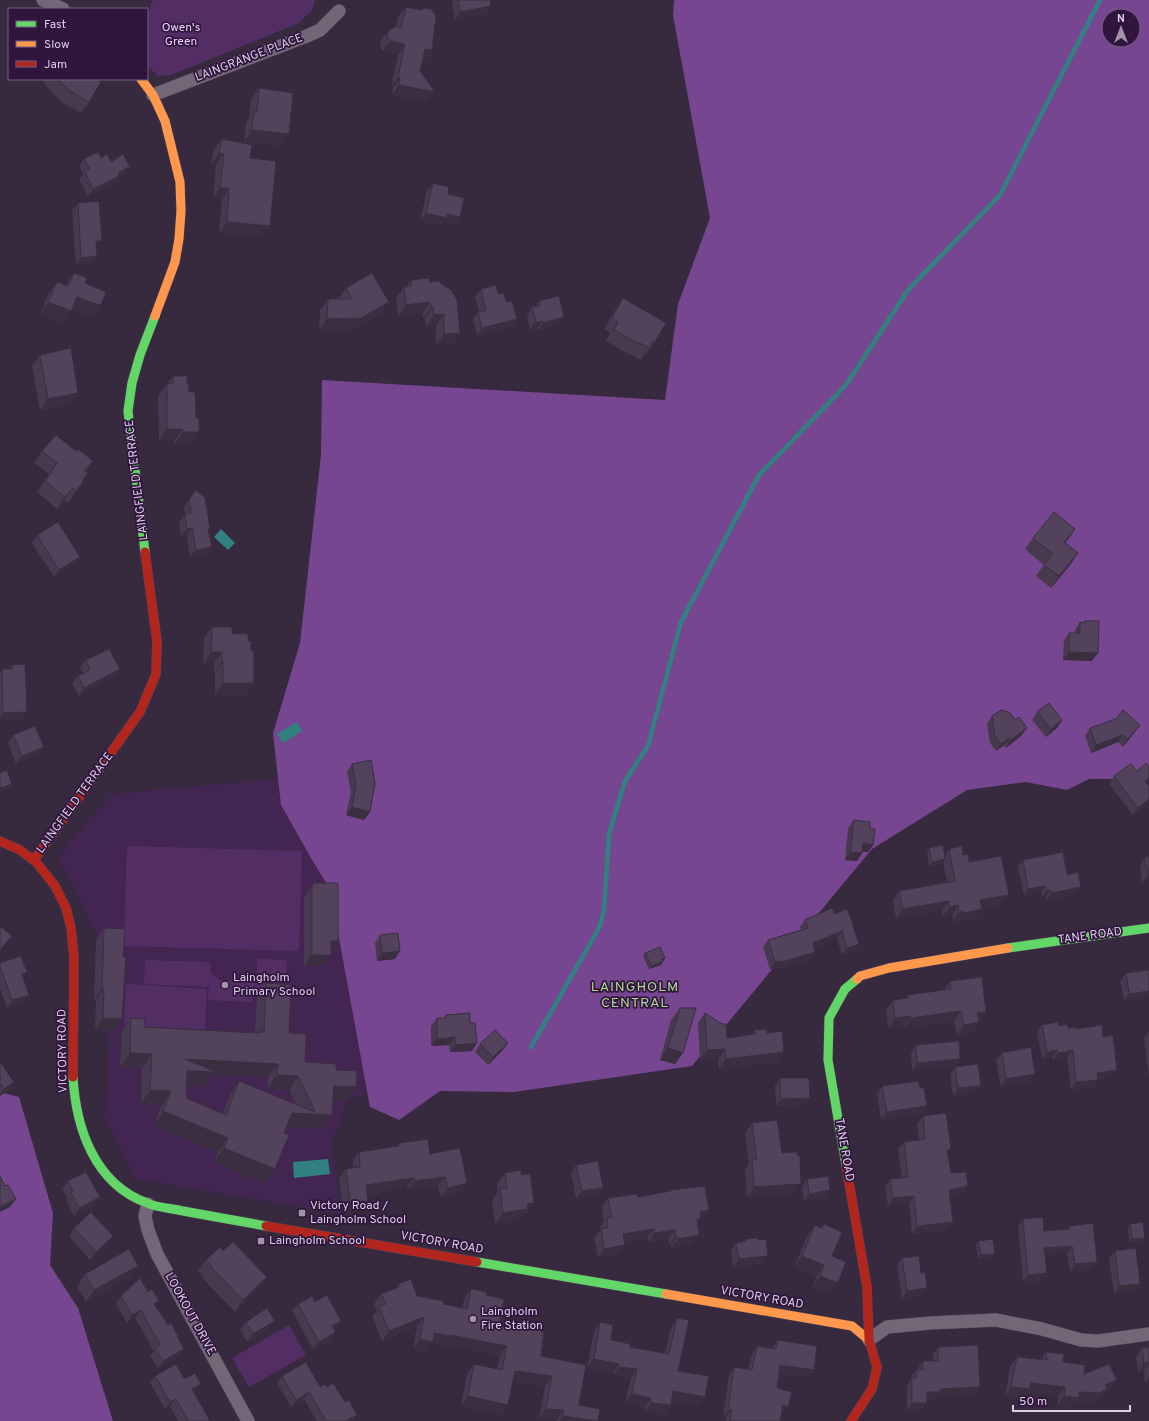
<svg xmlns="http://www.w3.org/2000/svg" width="1149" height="1421" viewBox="0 0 1149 1421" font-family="Overpass,sans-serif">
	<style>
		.built { fill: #422651 }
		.green { fill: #532e65 }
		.forest { fill: #774690; fill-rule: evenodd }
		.water { fill: #328181 }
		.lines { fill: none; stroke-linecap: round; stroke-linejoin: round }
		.stream { stroke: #328181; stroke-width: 4.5 }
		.street-casing { stroke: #504456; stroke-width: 14 }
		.fast-casing { stroke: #504456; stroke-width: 10 }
		.slow-casing { stroke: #504456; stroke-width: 10 }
		.jam-casing { stroke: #504456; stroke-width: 10 }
		.street { stroke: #726677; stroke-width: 13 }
		.fast { stroke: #63d668; stroke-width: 9 }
		.slow { stroke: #ff974d; stroke-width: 9 }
		.jam { stroke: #b3261e; stroke-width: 9 }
		.wall { fill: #47394e; fill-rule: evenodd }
		.shaded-wall { fill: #3a2e40 }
		.building { fill: #53425b; stroke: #3a2e40; fill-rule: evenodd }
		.poi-dot { fill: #a394ab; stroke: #30163d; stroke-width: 1.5 }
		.labels { text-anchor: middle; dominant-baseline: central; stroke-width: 3.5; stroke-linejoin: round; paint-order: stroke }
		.park-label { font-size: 12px; fill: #edd0fd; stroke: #30163d }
		.street-label { font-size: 12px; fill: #ddcee6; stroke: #30163d }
		.poi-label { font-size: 12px; fill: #ddcee6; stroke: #30163d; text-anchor: start }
		.quarter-label { font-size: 14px; letter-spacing: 1px; fill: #b0d894; stroke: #30163d }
	</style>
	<rect width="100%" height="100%" fill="#37293e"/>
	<!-- built -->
	<polygon class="built" points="328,774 369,1075 363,1096 349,1099 332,1140 340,1214 135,1179 105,1120 110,1034 106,1034 106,1030 95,1029 96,1001 94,1000 96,933 87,919 86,909 83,907 58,857 111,794"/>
	<!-- green -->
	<g class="green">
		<polygon points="153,0 315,0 312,10 299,23 171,75 157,76 147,64 147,17"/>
		<polygon points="127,846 302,851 299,951 124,946"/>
		<polygon points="257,959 287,960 286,977 268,977 269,981 280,983 281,988 262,991 257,990 251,1002 208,1000 209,987 144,984 145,960 210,962 210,973 220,980 244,981 257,977"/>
		<polygon points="126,984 207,989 205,1030 124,1026"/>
		<polygon points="289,1325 306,1355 249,1387 232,1358"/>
	</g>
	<!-- forest -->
	<g class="forest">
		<path d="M674 0H1149V775L1135 779H1089L1067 790 1026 782 967 790 872 849 692 1066 514 1092 440 1091 399 1120 370 1107 330 889 311 858 281 805 273 733 300 643 321 455 322 380 665 400 678 304 710 218 673 15ZM1109 16H1133V40H1109Z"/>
		<polygon points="0,1092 19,1097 53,1213 50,1265 78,1308 113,1421 0,1421"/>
	</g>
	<!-- water -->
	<g class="water">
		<polygon points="221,529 235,543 228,550 214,537"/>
		<polygon points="297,722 302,731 283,743 277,734"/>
		<polygon points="328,1159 330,1174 294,1178 293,1162"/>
	</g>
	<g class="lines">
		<!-- stream -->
		<polyline class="stream" points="531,1047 599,928 604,911 609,834 625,781 648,746 681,622 759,475 846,385 908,290 1000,195 1100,0"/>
		<defs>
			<g id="street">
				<polyline points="43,0 63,9"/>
				<polyline points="153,95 307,36 320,30 339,11"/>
				<polyline points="148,1204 145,1216 148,1230 157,1254 248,1421"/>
				<polyline points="869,1340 887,1327 930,1323 996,1320 1042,1329 1081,1340 1098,1341 1149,1334"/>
			</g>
			<g id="fast">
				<polyline points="145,552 128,411 132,383 140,355 155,316"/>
				<polyline points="1008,948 1149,928"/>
				<path d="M73 1077C76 1129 95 1184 147 1203 158 1208 171 1208 183 1211 211 1216 238 1221 266 1226"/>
				<polyline points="846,1165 828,1060 829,1018 845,989 857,979"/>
				<polyline points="477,1262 666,1294"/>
			</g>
			<g id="slow">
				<polyline points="141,79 153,95 165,121 180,182 181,211 179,239 175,262 155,316"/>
				<polyline points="857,979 860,976 889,968 1008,948"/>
				<polyline points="666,1294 852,1326 869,1340"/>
			</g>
			<g id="jam">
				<polyline points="0,841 20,850 37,863 55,886 66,908 71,928 74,958 73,1077"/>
				<polyline points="34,860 140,712 156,674 157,642 145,552"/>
				<polyline points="846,1165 867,1287 869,1340 877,1367 872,1389 851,1421"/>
				<polyline points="266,1226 477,1262"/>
			</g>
		</defs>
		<!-- street casing -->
		<use href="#street" class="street-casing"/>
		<!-- fast casing -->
		<use href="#fast" class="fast-casing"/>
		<!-- slow casing -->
		<use href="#slow" class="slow-casing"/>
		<!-- jam casing -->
		<use href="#jam" class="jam-casing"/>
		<!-- street -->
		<use href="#street" class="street"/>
		<!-- fast -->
		<use href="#fast" class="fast"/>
		<!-- slow -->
		<use href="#slow" class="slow"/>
		<!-- jam -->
		<use href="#jam" class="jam"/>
	</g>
	<!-- wall -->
	<g class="wall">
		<polygon points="454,0 490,0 491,6 486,14 455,19 452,4"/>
		<polygon points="406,7 432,50 425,60 423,60 420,71 428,102 392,95 393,88 391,88 398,55 383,51 380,47 381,41 388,31 396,27 398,17"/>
		<polygon points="42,79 96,79 89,102 81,113 61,102 47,87"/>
		<polygon points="259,88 289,134 281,146 244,142 246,123 249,118 251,100"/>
		<polygon points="222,139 250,158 262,237 219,233 222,199 213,198 216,165 211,164 214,149"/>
		<polygon points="101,158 111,162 124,175 117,179 113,183 88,196 79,180 83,174 79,166 84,159"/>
		<polygon points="433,183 448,194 455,224 444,222 441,226 420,221 427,190"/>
		<polygon points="78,203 96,249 97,256 91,264 76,265 72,210"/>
		<polygon points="74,273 85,283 101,305 93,317 90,316 89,317 72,310 63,323 40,314 49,293 57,282 66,285"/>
		<polygon points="411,280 430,282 441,284 460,333 452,344 436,345 436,325 426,327 425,318 423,318 422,314 398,316 396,298 404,287 406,287"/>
		<polygon points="346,288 381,313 353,330 319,330 320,311 328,299 338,299"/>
		<polygon points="481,289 498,294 506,302 517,319 511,327 477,335 473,319 479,311 475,297"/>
		<polygon points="623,298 655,342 647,353 646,352 641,360 630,354 630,355 606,341 610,333 604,329 615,310"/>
		<polygon points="539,301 559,325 538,330 537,328 530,330 527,315 532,307 535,307"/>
		<polygon points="40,355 78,393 70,404 40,410 32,366"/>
		<polygon points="173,376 187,384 189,392 196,418 191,444 175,444 175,440 159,441 158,396"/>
		<polygon points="42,451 76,451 93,461 85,472 82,481 83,482 75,493 68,503 64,500 57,509 37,492 49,474 34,463"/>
		<polygon points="196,490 210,528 209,530 212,547 207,554 190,557 187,536 181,536 179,522 185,514 184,507"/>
		<polygon points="37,535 80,557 74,564 54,577 32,543"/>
		<polygon points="1033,538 1065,543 1078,553 1070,565 1051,588 1036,576 1044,565 1025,549"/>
		<polygon points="1085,621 1092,661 1063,660 1064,641 1069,633 1075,633 1075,630 1080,622 1084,623"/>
		<polygon points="212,627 232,634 248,641 251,651 254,683 246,695 215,695 215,673 214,673 214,663 203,664 204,638"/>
		<polygon points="86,660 120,669 115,676 79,696 72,683 78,676 83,673 80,668"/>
		<polygon points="12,665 27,712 22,720 0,721 0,672 2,669 9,669"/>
		<polygon points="1037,712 1062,720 1057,728 1046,737 1032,720"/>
		<polygon points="992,716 1015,720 1022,735 1006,748 1004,745 996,751 990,743 987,724"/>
		<polygon points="1140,725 1123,747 1118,742 1091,753 1085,736 1090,728"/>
		<polygon points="13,735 44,747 39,754 16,764 8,743"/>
		<polygon points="352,764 370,812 364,820 346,815 351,792 347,772"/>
		<polygon points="1114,776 1147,783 1149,803 1133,815 1109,784"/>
		<polygon points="854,820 870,828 873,845 868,852 862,852 862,853 857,861 845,860 848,828"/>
		<polygon points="929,848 945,856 949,849 963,855 1002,904 981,908 982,909 975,918 957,922 957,921 953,921 952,915 943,916 942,910 896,919 893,900 899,891 947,882 943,862 942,863 929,866 927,852"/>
		<polygon points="1149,855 1149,880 1142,883 1140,865 1145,857 1147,857"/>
		<polygon points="1023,860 1067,875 1081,887 1076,894 1047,900 1046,896 1042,897 1041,892 1024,896 1018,866"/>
		<polygon points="313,883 331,951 323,966 304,966 304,897"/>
		<polygon points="835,914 853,927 859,944 854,952 842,955 837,938 814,948 810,960 781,968 770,969 763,947 768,940 801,930 800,927 805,920"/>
		<polygon points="104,928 114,1030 95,1029 96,1000 94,1000 96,940"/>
		<polygon points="380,935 395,959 377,961 375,943"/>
		<polygon points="645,953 665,958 661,965 649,969 643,956"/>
		<polygon points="0,963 23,977 24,1002 7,1008 0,989"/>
		<polygon points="1149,970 1124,1001 1120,981 1126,973"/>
		<polygon points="950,981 986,1012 972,1032 957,1035 954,1021 904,1028 904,1026 888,1028 886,1010 893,1000 906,999 908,995 943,991"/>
		<path d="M266 983 289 1033 305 1062 336 1070 356 1087 346 1101 333 1100 332 1115 322 1128 286 1127 284 1133 275 1169 265 1183 214 1162 218 1152 154 1125 162 1105 141 1104 142 1068 120 1067 122 1032 131 1018 144 1027 255 1032 257 997ZM212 1074 268 1077 267 1089 289 1090 295 1104 239 1081 230 1095 222 1114 186 1098 187 1085 204 1086Z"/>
		<polygon points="680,1008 675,1064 660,1060 671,1020"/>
		<polygon points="705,1013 727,1038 751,1035 754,1030 767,1033 777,1062 719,1069 718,1059 700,1060 698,1023"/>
		<polygon points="446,1015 472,1051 450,1052 449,1045 431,1046 431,1026 437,1018 444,1018"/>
		<polygon points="1042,1025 1059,1026 1068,1028 1076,1029 1103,1037 1112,1077 1098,1079 1098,1080 1093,1088 1071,1090 1067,1057 1052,1060 1052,1057 1042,1059 1037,1032"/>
		<polygon points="1149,1031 1149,1076 1144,1038"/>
		<polygon points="480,1044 502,1051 488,1065 475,1052"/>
		<polygon points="916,1045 960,1059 955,1067 912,1070 911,1053"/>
		<polygon points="1002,1053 1030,1082 1001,1087 996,1060"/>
		<polygon points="0,1062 9,1090 0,1096"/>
		<polygon points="955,1067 981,1086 975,1093 953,1096 950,1074"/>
		<polygon points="780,1078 804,1106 776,1106 775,1086"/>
		<polygon points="882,1086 920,1088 927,1106 922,1114 881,1120 877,1094"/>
		<polygon points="923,1116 948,1154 951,1173 963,1194 950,1196 953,1222 948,1230 912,1234 909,1203 888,1206 885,1187 890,1179 902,1178 898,1149 904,1142 919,1140 917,1124"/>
		<polygon points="752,1123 782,1153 794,1194 747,1197 745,1170 749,1164 745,1133"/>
		<polygon points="399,1143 430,1154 461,1193 441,1197 438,1186 407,1190 407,1187 367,1194 368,1201 362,1210 343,1212 339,1178 346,1169 353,1168 353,1161 359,1152 396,1147"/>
		<polygon points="576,1165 603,1188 598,1195 576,1199 571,1173"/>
		<polygon points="505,1173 526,1215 523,1215 520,1220 495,1224 492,1200 498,1192 497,1184"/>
		<polygon points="807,1179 830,1190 825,1197 804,1201 802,1187"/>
		<polygon points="68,1181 100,1197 94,1205 74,1216 66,1199 67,1197 62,1189"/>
		<polygon points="671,1190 703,1219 700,1220 698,1223 693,1244 671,1248 671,1245 669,1245 668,1239 648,1242 647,1238 625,1242 625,1245 619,1254 598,1258 594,1238 601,1229 600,1227 604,1221 602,1207 608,1198 638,1197 670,1191"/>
		<polygon points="1023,1219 1044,1231 1068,1229 1070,1226 1097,1262 1092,1269 1070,1272 1067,1253 1045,1255 1042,1281 1023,1282 1018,1226"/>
		<polygon points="824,1224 832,1256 830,1295 812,1287 816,1277 794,1267 807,1237 815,1225 821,1228"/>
		<polygon points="1130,1224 1142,1242 1129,1243 1128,1228"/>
		<polygon points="74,1228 108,1243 90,1260 69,1236"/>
		<polygon points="745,1239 762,1264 733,1267 731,1250 736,1243 744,1241"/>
		<polygon points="978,1241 995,1254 993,1257 978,1259 976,1244"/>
		<polygon points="1115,1251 1135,1291 1114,1294 1109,1258"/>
		<polygon points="902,1258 922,1296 902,1299 897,1266"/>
		<polygon points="206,1260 259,1289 235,1312 202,1278 203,1277 198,1271"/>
		<polygon points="85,1274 130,1277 86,1302 77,1286"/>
		<polygon points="398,1284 417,1296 443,1304 462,1308 464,1299 471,1289 486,1295 499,1326 525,1330 529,1324 541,1332 541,1356 579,1405 598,1421 556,1421 557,1420 539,1419 545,1386 513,1381 508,1405 501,1415 461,1406 467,1374 474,1364 497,1369 500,1356 444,1345 443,1346 431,1344 426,1352 413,1349 417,1327 382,1341 372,1316 377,1310 374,1304 381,1294 395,1289"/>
		<polygon points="121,1296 156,1306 168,1325 177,1337 179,1356 158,1369 150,1356 154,1351 135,1318 127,1323 116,1304"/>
		<polygon points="315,1302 336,1328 334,1329 331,1340 313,1349 292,1311 298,1304"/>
		<polygon points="677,1318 678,1371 699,1406 672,1401 665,1414 645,1412 645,1407 625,1403 631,1378 613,1376 613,1373 587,1368 594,1331 600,1322 611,1340 630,1347 665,1353 671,1327"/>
		<polygon points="246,1322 269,1329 247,1342 240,1329"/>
		<polygon points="777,1340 814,1370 809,1377 779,1373 777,1388 788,1407 782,1414 781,1414 780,1421 726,1421 726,1417 723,1417 729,1375 734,1367 748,1369 752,1354 757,1346 772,1349"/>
		<polygon points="938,1347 975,1394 937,1396 935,1399 927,1399 922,1410 907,1410 907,1385 911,1380 911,1377 916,1370 918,1370 918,1368 923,1361 933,1361 933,1354"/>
		<polygon points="1149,1347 1149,1381 1145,1382 1144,1371 1138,1372 1136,1357 1142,1348"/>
		<polygon points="1046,1352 1084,1374 1110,1390 1106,1391 1101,1399 1092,1403 1076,1401 1072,1407 1057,1406 1058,1397 1028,1393 1024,1399 1005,1397 1010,1366 1017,1357 1041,1359"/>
		<polygon points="155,1376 184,1379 201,1384 196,1392 194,1393 210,1421 178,1421 170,1406 165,1409 150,1383"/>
		<polygon points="282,1376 320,1387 352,1421 317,1421 304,1399 291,1407 277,1383"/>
	</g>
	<!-- shaded-wall -->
	<g class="shaded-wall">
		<polygon points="491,6 486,14 455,19 460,12"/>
		<polygon points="390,41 405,44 398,55 383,51"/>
		<polygon points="425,49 432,50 425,60 418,59"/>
		<polygon points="398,77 400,78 393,88 391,88"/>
		<polygon points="399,85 435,92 428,102 392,95"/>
		<polygon points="252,130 289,134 281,146 244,142"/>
		<polygon points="219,153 224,154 216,165 211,164"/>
		<polygon points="130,167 124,175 117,179 113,183 88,196 93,189 118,173"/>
		<polygon points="220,188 229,188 222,199 213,198"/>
		<polygon points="426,213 447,214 460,217 455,224 444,222 441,226 420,221"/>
		<polygon points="227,222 270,226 262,237 219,233"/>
		<polygon points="96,241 102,241 96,249"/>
		<polygon points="97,256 91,264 76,265 81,258"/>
		<polygon points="77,297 101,305 93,317 90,316 89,317 69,308"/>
		<polygon points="48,302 71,311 63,323 40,314"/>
		<polygon points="389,302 381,313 353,330 319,330 327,319"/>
		<polygon points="430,302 422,314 398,316 406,305"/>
		<polygon points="431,307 433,307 425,318 423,318"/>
		<polygon points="444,314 436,325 426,327 434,315"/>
		<polygon points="564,317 559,325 538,330 543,323"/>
		<polygon points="517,319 511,327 477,335 482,328"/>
		<polygon points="543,321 537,328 530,330 536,322"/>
		<polygon points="460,333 452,344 436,345 444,334"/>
		<polygon points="78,393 70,404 40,410 48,399"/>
		<polygon points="167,429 183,429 175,440 159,441"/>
		<polygon points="183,432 199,432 191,444 175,444"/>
		<polygon points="83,482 75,493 68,503 76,491"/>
		<polygon points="73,488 64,500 57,509 65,497"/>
		<polygon points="192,528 187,536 181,536 187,529"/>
		<polygon points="1075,529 1067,541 1056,554 1064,542"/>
		<polygon points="212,547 207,554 190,557 196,550"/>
		<polygon points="1078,553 1070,565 1051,588 1059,576"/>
		<polygon points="80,557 74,564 54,577 59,570"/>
		<polygon points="211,652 222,652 214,663 203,664"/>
		<polygon points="1069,652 1098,653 1092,661 1063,660"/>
		<polygon points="222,662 223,662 215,673 214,673"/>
		<polygon points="120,669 115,676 79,696 84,688"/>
		<polygon points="223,683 254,683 246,695 215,695"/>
		<polygon points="27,712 22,720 0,721 0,717 3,713"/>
		<polygon points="1062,720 1057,728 1046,737 1051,729"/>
		<polygon points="1140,725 1134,733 1123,747 1128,739"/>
		<polygon points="1027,728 1022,735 1006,748 1011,740"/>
		<polygon points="1123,735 1118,742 1091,753 1096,745"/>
		<polygon points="1009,738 1004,745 996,751 1001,744"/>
		<polygon points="44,747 39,754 16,764 22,756"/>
		<polygon points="1149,778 1149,781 1140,789 1145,781"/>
		<polygon points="12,784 9,788 0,792 0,790 1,788"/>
		<polygon points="1149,799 1149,803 1133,815 1138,808"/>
		<polygon points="352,807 370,812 364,820 346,815"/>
		<polygon points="863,843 873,845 868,852 858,851"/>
		<polygon points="850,852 862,853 857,861 845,860"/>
		<polygon points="945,859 942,863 929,866 932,862"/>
		<polygon points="1148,875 1149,875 1149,880 1142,883"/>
		<polygon points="1045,886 1041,892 1024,896 1028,889"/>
		<polygon points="1081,887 1076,894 1047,900 1052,893"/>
		<polygon points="1047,890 1051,890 1046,896 1042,897"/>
		<polygon points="1009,895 1002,904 973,909 980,900"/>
		<polygon points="949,901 942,910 896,919 903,909"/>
		<polygon points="958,905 952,915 943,916 950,907"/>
		<polygon points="982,909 975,918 957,922 963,913"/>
		<polygon points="963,911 957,921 953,921 959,912"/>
		<polygon points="842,931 837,938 808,950 813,943"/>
		<polygon points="331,941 338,941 330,953"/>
		<polygon points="859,944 854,952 842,955 847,948"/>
		<polygon points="400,951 395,959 377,961 382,953"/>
		<polygon points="815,952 810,960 781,968 770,969 775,962"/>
		<polygon points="312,955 331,955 323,966 304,966"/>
		<polygon points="665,958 661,965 649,969 652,966"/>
		<polygon points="27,972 21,980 22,974"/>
		<polygon points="102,989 104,989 96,1000 94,1000"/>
		<polygon points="1149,991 1149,998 1124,1001 1129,994"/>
		<polygon points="29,995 24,1002 7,1008 12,1000"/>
		<polygon points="961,1011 954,1021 904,1028 911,1018"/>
		<polygon points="986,1012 979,1022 977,1013"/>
		<polygon points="911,1016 904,1026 888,1028 895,1018"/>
		<polygon points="103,1018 122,1019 114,1030 95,1029"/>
		<polygon points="979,1022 972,1032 957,1035 964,1025"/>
		<polygon points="455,1037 449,1045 431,1046 437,1039"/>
		<polygon points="477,1043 472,1051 450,1052 455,1045"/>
		<polygon points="508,1043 502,1051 488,1065 493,1057"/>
		<polygon points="668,1048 683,1053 675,1064 660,1060"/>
		<polygon points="725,1049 718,1059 700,1060 707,1050"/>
		<polygon points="1057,1050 1052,1057 1042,1059 1047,1052"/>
		<polygon points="1073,1050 1067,1057 1052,1060 1058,1053"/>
		<polygon points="784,1052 777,1062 719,1069 726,1059"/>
		<polygon points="130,1053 152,1054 142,1068 120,1067"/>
		<polygon points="185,1059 278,1064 268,1077 212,1074 204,1086 177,1085"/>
		<polygon points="960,1059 955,1067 912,1070 917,1063"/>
		<polygon points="1117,1070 1112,1077 1092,1080 1097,1073"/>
		<polygon points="1035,1074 1030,1082 1001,1087 1006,1079"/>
		<polygon points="277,1075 298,1076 289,1090 267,1089"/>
		<polygon points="1098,1080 1093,1088 1071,1090 1076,1082"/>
		<polygon points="14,1082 9,1090 0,1096 0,1094 4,1089"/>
		<polygon points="334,1086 356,1087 346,1101 324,1100"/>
		<polygon points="981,1086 975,1093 953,1096 958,1088"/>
		<polygon points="150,1090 171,1091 162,1105 141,1104"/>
		<polygon points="810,1098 804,1106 776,1106 781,1099"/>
		<polygon points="927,1106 922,1114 881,1120 887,1112"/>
		<polygon points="163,1111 228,1138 218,1152 154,1125"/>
		<polygon points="292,1113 332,1115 322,1128 282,1127"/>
		<polygon points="224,1148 275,1169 265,1183 214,1162"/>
		<polygon points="951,1149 946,1156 947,1150"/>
		<polygon points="445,1177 438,1186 407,1190 414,1181"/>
		<polygon points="414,1178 407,1187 359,1195 366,1185"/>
		<polygon points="467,1183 461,1193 441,1197 448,1188"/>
		<polygon points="801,1184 794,1194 747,1197 754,1187"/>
		<polygon points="968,1186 963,1194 944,1197 949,1190"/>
		<polygon points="603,1188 598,1195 576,1199 582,1191"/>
		<polygon points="830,1190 825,1197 804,1201 809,1194"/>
		<polygon points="914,1196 909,1203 888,1206 893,1198"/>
		<polygon points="100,1197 94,1205 74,1216 79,1208"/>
		<polygon points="16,1199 10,1207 0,1212 0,1207"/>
		<polygon points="368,1201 362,1210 343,1212 350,1202"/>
		<polygon points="534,1203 526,1215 523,1215 520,1220 495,1224 503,1213 527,1204"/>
		<polygon points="709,1210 703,1219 700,1220 694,1228 700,1212"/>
		<polygon points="953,1222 948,1230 912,1234 917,1226"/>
		<polygon points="654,1229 647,1238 617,1243 623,1234"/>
		<polygon points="675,1230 668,1239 648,1242 654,1233"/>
		<polygon points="699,1235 693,1244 671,1248 678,1239"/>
		<polygon points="113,1236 108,1243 90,1260 96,1252"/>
		<polygon points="675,1236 677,1236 671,1245 669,1245"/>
		<polygon points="1145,1238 1142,1242 1129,1243 1132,1239"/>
		<polygon points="625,1245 619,1254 598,1258 604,1249"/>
		<polygon points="1072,1246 1067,1253 1039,1256 1044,1248"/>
		<polygon points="995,1254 993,1257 978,1259 981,1255"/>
		<polygon points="768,1256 762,1264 733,1267 739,1259"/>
		<polygon points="802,1256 824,1265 816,1277 794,1267"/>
		<polygon points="1097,1262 1092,1269 1070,1272 1075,1264"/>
		<polygon points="138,1266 130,1277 86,1302 94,1290"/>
		<polygon points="1047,1273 1042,1281 1023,1282 1028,1275"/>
		<polygon points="820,1276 838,1283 830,1295 812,1287"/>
		<polygon points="267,1277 259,1289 235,1312 243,1300"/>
		<polygon points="1140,1284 1135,1291 1114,1294 1119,1286"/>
		<polygon points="927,1288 922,1296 902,1299 907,1291"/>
		<polygon points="159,1301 154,1309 154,1304"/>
		<polygon points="141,1310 135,1318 127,1323 132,1315"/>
		<polygon points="424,1317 417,1327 382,1341 389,1331"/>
		<polygon points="275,1321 269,1329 247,1342 253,1334"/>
		<polygon points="341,1321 336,1328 327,1333 332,1326"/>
		<polygon points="336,1332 331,1340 313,1349 319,1342"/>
		<polygon points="434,1333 450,1335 507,1346 500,1356 444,1345 443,1346 431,1344 426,1352 413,1349 420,1339"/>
		<polygon points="184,1349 179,1356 158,1369 163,1361"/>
		<polygon points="594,1359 619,1364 613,1373 587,1368"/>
		<polygon points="1149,1362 1149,1364 1144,1371 1138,1372 1144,1363"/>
		<polygon points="780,1365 814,1370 809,1377 774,1372"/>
		<polygon points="619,1367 637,1369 631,1378 613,1376"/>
		<polygon points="515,1371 552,1376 545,1386 508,1381"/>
		<polygon points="1149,1377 1149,1381 1145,1382"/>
		<polygon points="1117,1380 1110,1390 1106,1391 1101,1399 1092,1403 1076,1401 1072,1407 1057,1406 1064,1396 1105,1385"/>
		<polygon points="1031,1383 1065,1387 1058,1397 1028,1393 1024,1399 1005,1397 1011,1387"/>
		<polygon points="201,1384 196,1392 187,1397 192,1389"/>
		<polygon points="980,1387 975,1394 937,1396 935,1399 922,1399 927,1392 940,1389"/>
		<polygon points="673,1391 705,1397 699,1406 667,1400"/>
		<polygon points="309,1392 304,1399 291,1407 296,1400"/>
		<polygon points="632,1394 651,1398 645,1407 625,1403"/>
		<polygon points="468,1396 508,1405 501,1415 461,1406"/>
		<polygon points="176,1399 170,1406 165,1409 170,1402"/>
		<polygon points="651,1403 671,1405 665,1414 645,1412"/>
		<polygon points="912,1403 927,1403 922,1410 907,1410"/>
		<polygon points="783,1405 788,1407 782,1414 777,1413"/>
		<polygon points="546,1409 564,1410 557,1420 539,1419"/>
		<polygon points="728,1410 732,1410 726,1417 723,1417"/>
		<polygon points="357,1415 352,1421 346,1421"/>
		<polygon points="563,1416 594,1421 559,1421"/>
	</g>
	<!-- building -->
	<g class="building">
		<polygon points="458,0 490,0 491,6 460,12"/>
		<polygon points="406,7 421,10 425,8 431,9 436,16 432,50 425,49 420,71 435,92 399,85 400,78 398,77 405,44 390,41 387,37 388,31 396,26 401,28"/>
		<polygon points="58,79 96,79 101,82 89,102 69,90"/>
		<polygon points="259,88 293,93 289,134 252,130 254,111 257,112"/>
		<polygon points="222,139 252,145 250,158 276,161 270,226 227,222 229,188 220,188 224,154 219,153"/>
		<polygon points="98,152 101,158 107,154 111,162 123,154 130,167 118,173 119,176 93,189 85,172 90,169 84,159"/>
		<polygon points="433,183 449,187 448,194 464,198 460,217 447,214 447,218 426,213"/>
		<polygon points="99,201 102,241 96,241 97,256 81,258 78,203"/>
		<polygon points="74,273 87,278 85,283 106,292 101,305 98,304 98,305 77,297 71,311 48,302 57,282 68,286"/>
		<polygon points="372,273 389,302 361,318 327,319 328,299 352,299 346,288"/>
		<polygon points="429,278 430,282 440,281 441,284 451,290 457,300 460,333 444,334 444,314 434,315 433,307 431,307 430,302 406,305 404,287 412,286 411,280"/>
		<polygon points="496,285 498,294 504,293 506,302 512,301 517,319 482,328 478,312 486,310 481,289"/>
		<polygon points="559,296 564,317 543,323 543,321 536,322 532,307 540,306 539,301"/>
		<polygon points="623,298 666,323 655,342 653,341 649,348 638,342 638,343 614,330 618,322 612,318"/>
		<polygon points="71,348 78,393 48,399 40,355"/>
		<polygon points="173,376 187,376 187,384 189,384 189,392 195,392 196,418 199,418 199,432 183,432 183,429 167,429 167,384 173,383"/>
		<polygon points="56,435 76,451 78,449 93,461 84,471 88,473 82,481 83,482 76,491 73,488 65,497 45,481 52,472 51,471 57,463 42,451"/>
		<polygon points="196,490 205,498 210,528 208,529 212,547 196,550 192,528 187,529 185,514 191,513 189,499"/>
		<polygon points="1054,512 1075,529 1064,542 1078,553 1059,576 1044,565 1053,554 1033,538"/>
		<polygon points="58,522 80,557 59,570 37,535"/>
		<polygon points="1085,621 1099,621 1098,653 1069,652 1069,633 1080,633 1080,622 1085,623"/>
		<polygon points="212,627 232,627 232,634 248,634 248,641 251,641 251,651 254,651 254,683 223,683 223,662 222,662 222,652 211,652"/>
		<polygon points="109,649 120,669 84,688 78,676 90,670 86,660"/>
		<polygon points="25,664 27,712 3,713 2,669 13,669 12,665"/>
		<polygon points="1049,703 1062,720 1051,729 1037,712"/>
		<polygon points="1001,710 1009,712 1015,720 1019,717 1027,728 1011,740 1009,738 1001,744 995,736 992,716"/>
		<polygon points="1123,710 1140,725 1128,739 1123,735 1096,745 1090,728 1116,719"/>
		<polygon points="35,726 44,747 22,756 13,735"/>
		<polygon points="371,760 375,784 370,812 352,807 356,784 352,764"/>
		<polygon points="1146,763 1149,766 1149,778 1145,781 1149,786 1149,799 1138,808 1114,776 1131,764 1137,771"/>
		<polygon points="7,770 12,784 1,788 0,786 0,773"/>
		<polygon points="854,820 870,822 870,828 875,829 873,845 863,843 862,853 850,852"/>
		<polygon points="943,845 945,859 932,862 929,848"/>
		<polygon points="962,846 963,855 968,854 969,862 1001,856 1009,895 980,900 982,909 963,913 963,911 959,912 958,905 950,907 949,901 903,909 899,891 955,881 949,849"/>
		<polygon points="1063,852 1067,875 1078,872 1081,887 1052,893 1051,890 1047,890 1045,886 1028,889 1023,860"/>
		<polygon points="1145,857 1149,857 1149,875 1148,875"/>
		<polygon points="313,883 338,883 338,941 331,941 331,955 312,955 312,885 313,885"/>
		<polygon points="832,908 835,914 847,909 854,926 853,926 859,944 847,948 842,931 813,943 815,952 786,961 775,962 768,940 808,928 805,920"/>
		<polygon points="0,926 12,936 0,950"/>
		<polygon points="104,928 125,929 123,957 126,957 122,1019 103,1018 104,989 102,989"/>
		<polygon points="398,933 400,951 382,953 380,935"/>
		<polygon points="660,947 665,958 662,959 663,961 652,966 645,953"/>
		<polygon points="21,956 27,972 22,974 29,995 12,1000 0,966 0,963"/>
		<polygon points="1149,970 1149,991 1129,994 1126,973"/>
		<polygon points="982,977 986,1012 977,1013 979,1022 964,1025 961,1011 911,1018 911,1016 895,1018 893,1000 908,998 908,995 951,989 950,981"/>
		<path d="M266 983 291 985 289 1033 306 1034 305 1062 336 1064V1070L357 1071 356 1087 334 1086 332 1115 292 1113 284 1133 289 1135 275 1169 224 1148 228 1138 163 1111 171 1091 150 1090 152 1054 130 1053 131 1018 145 1019 144 1027 258 1033V1032H264ZM185 1059 278 1064 277 1075 298 1076 315 1112 239 1081 226 1115 186 1098 187 1071 214 1072V1071Z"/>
		<polygon points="680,1008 696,1008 683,1053 668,1048"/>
		<polygon points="470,1013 470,1023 475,1023 477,1043 455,1045 455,1037 437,1039 437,1018 446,1018 446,1015"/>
		<polygon points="705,1013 722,1024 726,1024 727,1038 755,1034 754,1030 766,1029 767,1033 782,1031 784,1052 726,1059 725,1049 707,1050"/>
		<polygon points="1058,1022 1059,1026 1067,1024 1068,1028 1076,1027 1076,1029 1102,1025 1103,1037 1113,1035 1117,1070 1097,1073 1098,1080 1076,1082 1073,1050 1058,1053 1057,1050 1047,1052 1042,1025"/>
		<polygon points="495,1030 508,1043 493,1057 480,1044"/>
		<polygon points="959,1041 960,1059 917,1063 916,1045"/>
		<polygon points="1031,1047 1035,1074 1006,1079 1002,1053"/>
		<polygon points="0,1062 14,1082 4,1089 0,1084"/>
		<polygon points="978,1064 981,1086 958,1088 955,1067"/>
		<polygon points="780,1078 809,1078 810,1098 781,1099"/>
		<polygon points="918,1081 920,1088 924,1088 927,1106 887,1112 882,1086"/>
		<polygon points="946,1113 951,1149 947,1150 951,1173 966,1172 968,1186 949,1190 953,1222 917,1226 914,1196 893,1198 890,1179 908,1177 904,1142 925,1139 923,1116"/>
		<polygon points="777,1120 782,1153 797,1152 798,1156 800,1155 801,1184 754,1187 752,1160 757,1159 752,1123"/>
		<polygon points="428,1139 430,1154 460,1148 467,1183 448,1188 445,1177 414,1181 414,1178 366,1185 368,1201 350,1202 346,1169 360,1167 359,1152 399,1146 399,1143"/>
		<polygon points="598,1161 603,1188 582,1191 576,1165"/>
		<polygon points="521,1170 521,1175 530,1174 534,1203 527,1204 528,1209 503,1213 500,1189 507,1188 505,1173"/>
		<polygon points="86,1172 100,1197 79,1208 71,1192 73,1191 68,1181"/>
		<polygon points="0,1176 5,1186 8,1185 16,1199 0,1207"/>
		<polygon points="828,1176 830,1190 809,1194 807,1179"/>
		<polygon points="705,1186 709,1210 700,1212 700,1219 697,1219 699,1235 678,1239 677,1236 675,1236 675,1230 654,1233 654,1229 623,1234 625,1245 604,1249 601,1229 608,1228 607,1218 612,1217 608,1198 637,1194 638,1197 671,1191 671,1190"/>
		<polygon points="91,1212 113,1236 96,1252 74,1228"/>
		<polygon points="1043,1217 1044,1231 1070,1229 1070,1226 1093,1223 1097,1262 1075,1264 1072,1246 1044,1248 1047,1273 1028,1275 1023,1219"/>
		<polygon points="1143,1222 1145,1238 1132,1239 1130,1224"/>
		<polygon points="824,1224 842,1232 832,1256 846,1262 838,1283 820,1276 824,1265 802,1256 815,1225 822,1228"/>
		<polygon points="758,1238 758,1240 766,1239 768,1256 739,1259 736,1243 746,1241 745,1239"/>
		<polygon points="993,1239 995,1254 981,1255 978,1241"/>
		<polygon points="233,1242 267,1277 243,1300 210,1266 211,1265 206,1260 220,1247 223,1251"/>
		<polygon points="1136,1248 1140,1284 1119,1286 1115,1251"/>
		<polygon points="129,1249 138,1266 94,1290 85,1274"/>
		<polygon points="919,1256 921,1273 925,1272 927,1288 907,1291 902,1258"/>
		<polygon points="140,1278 148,1292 152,1289 159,1301 154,1304 168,1325 171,1323 178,1336 177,1336 184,1349 163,1361 155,1349 160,1345 141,1310 132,1315 121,1296"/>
		<polygon points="411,1279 417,1296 444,1301 443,1304 467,1309 471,1289 487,1292 486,1295 504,1299 499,1326 528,1330 529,1324 542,1326 541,1332 544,1332 541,1356 586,1365 579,1405 600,1409 598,1421 563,1416 564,1410 546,1409 552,1376 515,1371 508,1405 468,1396 474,1364 502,1370 507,1346 450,1335 450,1336 434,1333 433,1342 420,1339 424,1317 389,1331 379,1306 386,1304 381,1294 399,1287 398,1284"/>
		<polygon points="327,1295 341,1321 332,1326 336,1332 319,1342 298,1304 312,1296 315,1302"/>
		<polygon points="267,1308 275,1321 253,1334 246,1322"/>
		<polygon points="677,1318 689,1320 678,1371 709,1376 705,1397 673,1391 671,1405 651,1403 651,1398 632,1394 637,1369 619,1367 619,1364 594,1359 600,1322 613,1325 611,1340 630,1344 630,1347 669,1354"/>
		<polygon points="777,1340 817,1346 814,1370 780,1365 777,1388 792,1392 788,1407 783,1405 780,1421 730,1421 732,1410 728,1410 734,1367 752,1370 757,1346 776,1349"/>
		<polygon points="978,1345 980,1387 940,1389 940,1392 927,1392 927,1403 912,1403 912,1378 916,1378 916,1370 923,1370 923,1361 938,1361 938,1347"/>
		<polygon points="1149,1347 1149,1362 1144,1363 1142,1348"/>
		<polygon points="1046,1352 1064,1354 1063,1362 1085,1365 1084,1374 1109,1364 1117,1380 1105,1385 1107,1389 1099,1393 1079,1392 1079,1398 1064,1396 1065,1387 1031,1383 1030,1389 1011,1387 1017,1357 1047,1360"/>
		<polygon points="306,1362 320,1387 325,1384 327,1387 333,1383 345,1402 349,1400 357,1415 346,1421 326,1421 309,1392 296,1400 282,1376"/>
		<polygon points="176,1364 184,1379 195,1373 201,1384 192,1389 210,1421 187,1421 188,1421 176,1399 170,1402 155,1376"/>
	</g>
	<!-- markers -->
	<g class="poi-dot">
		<circle cx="225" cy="985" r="4"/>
		<rect x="298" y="1209" width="8" height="8" rx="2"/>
		<rect x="257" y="1237" width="8" height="8" rx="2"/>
		<circle cx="473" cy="1319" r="4"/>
	</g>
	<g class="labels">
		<!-- park labels -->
		<g class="park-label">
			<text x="181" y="28">Owen's<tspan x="181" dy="14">Green</tspan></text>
		</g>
		<!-- street labels -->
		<g class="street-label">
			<text transform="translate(249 58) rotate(-21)">LAINGRANGE PLACE</text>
			<text transform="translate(137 480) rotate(-97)">LAINGFIELD TERRACE</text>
			<text transform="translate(75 803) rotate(-54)">LAINGFIELD TERRACE</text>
			<text transform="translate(1090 936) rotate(-8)">TANE ROAD</text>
			<text transform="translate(63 1051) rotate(-91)">VICTORY ROAD</text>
			<text transform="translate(844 1150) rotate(80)">TANE ROAD</text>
			<text transform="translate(442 1243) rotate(10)">VICTORY ROAD</text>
			<text transform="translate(762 1298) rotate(10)">VICTORY ROAD</text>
			<text transform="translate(190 1314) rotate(61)">LOOKOUT DRIVE</text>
		</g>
		<!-- poi labels -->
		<g class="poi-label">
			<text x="233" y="978">Laingholm<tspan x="233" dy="14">Primary School</tspan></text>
			<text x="310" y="1206">Victory Road /<tspan x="310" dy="14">Laingholm School</tspan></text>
			<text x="269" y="1241">Laingholm School</text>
			<text x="481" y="1312">Laingholm<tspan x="481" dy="14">Fire Station</tspan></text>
		</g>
		<!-- quarter labels -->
		<g class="quarter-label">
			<text x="635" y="987">LAINGHOLM<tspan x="635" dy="16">CENTRAL</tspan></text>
		</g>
	</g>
	<!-- legend -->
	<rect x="8" y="8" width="140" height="72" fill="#30163d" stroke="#756081"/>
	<rect x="16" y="21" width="20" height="6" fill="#63d668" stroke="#756081"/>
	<text x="44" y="28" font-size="12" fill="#ddcee6">Fast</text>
	<rect x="16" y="41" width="20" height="6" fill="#ff974d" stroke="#756081"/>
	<text x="44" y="48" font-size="12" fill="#ddcee6">Slow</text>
	<rect x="16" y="61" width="20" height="6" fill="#b3261e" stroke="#756081"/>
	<text x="44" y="68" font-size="12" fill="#ddcee6">Jam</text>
	<!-- north arrow -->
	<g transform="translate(1121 28)"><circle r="19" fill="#30163d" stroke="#756081"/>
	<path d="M0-3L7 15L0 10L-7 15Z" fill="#a394ab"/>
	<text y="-6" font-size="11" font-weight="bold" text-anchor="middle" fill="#ddcee6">N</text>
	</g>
	<!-- scale -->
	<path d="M1013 1405v6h117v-6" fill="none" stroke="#ddcee6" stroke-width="2"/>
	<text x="1019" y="1405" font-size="12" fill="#ddcee6" stroke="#30163d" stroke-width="3" paint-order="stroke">50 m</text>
</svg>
